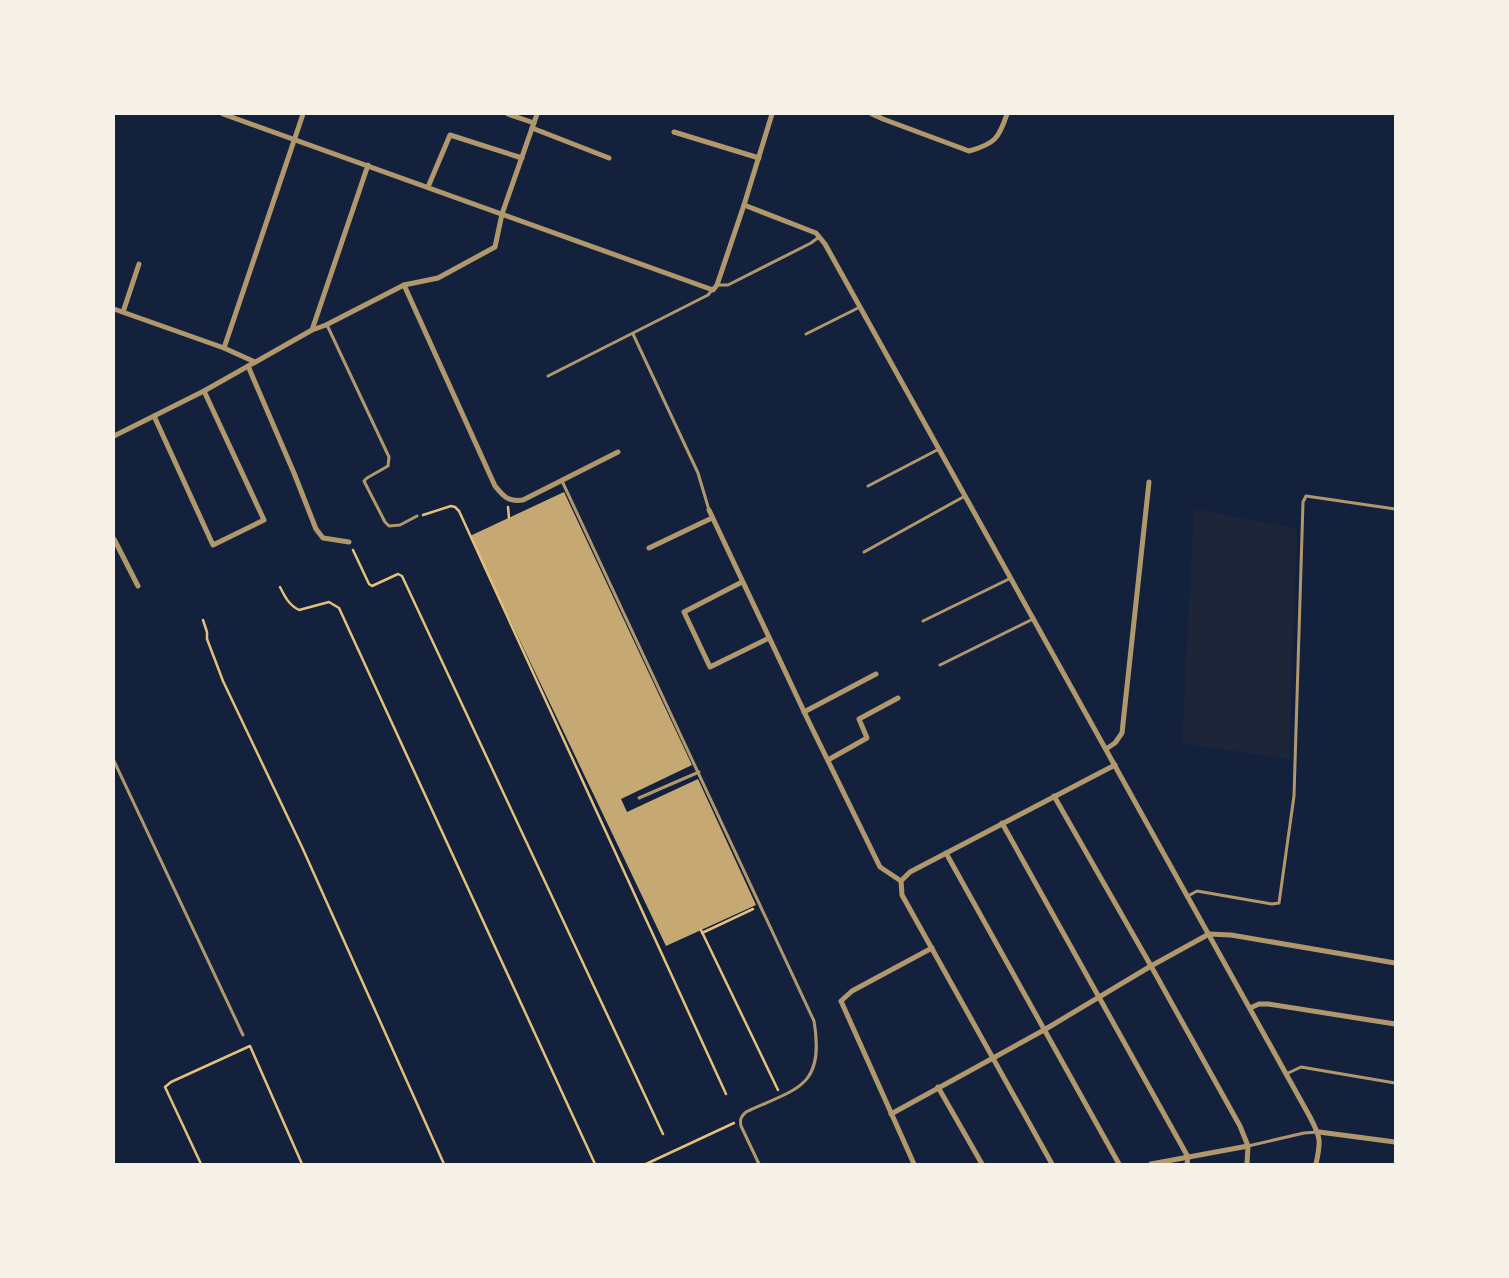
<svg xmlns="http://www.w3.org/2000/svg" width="1509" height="1278" viewBox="0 0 1509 1278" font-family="Jost,sans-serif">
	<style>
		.green { fill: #1d2539 }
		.building { fill: #c6a872 }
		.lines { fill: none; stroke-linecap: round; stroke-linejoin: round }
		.path { stroke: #e5c07b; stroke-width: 2.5 }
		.service { stroke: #b1986c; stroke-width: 3 }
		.minor { stroke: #b1986c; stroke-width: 5 }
	</style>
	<rect width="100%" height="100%" fill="#14213d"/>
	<!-- green -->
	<polygon class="green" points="1194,509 1297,529 1289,759 1182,743"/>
	<!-- building -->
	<polygon class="building" points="564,492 692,765 621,799 627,812 698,779 756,905 666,946 470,536"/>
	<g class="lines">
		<!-- path -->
		<g class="path">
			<polyline points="508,507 509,518"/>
			<polyline points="423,515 451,506 455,507 459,511 726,1094"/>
			<polyline points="353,550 369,584 372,586 398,574 402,576 663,1134"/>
			<path d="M280 587C285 597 289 605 299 610L329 602 339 608 595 1164"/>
			<polyline points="203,620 207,632 207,639 223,681 302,847 444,1164"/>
			<polyline points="701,930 778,1090"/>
			<polyline points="702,933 753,909"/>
			<polyline points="201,1164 165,1087 171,1082 250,1046 302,1164"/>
			<polyline points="646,1164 734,1123"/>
		</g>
		<!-- service -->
		<g class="service">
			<polyline points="717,285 728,285 811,243 819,237"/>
			<polyline points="327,325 389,457 388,466 367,478 364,481 366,485 385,522 389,526 400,525 417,516"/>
			<polyline points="633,334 698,473 709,510"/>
			<polyline points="806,334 860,307"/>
			<polyline points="548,376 708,295 712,290"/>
			<path d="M562 481 814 1021C825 1088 797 1088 746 1112 740 1117 740 1120 741 1126L759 1164"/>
			<polyline points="868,486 939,449"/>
			<polyline points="864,552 965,496"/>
			<polyline points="923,621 1011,578"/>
			<polyline points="940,665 1033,619"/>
			<polyline points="114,761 243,1035"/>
			<polyline points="639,798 699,772"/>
			<polyline points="1188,896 1197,891 1272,904 1279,903 1294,796 1303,502 1306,496 1395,509"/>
			<polyline points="1286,1074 1301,1067 1395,1083"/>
			<polyline points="1248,1146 1304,1133 1318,1132"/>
		</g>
		<!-- minor -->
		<g class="minor">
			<polyline points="223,114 713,290 717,285 744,205 772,114"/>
			<polyline points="508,114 534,123"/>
			<path d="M872 114 883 119 969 151C995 144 999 138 1007 114"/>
			<polyline points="532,128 609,158"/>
			<polyline points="674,132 759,158"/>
			<polyline points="428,187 450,135 522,158"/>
			<path d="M744 205 816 233 825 244 1310 1117C1321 1138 1321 1141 1316 1164"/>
			<path d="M404 285 495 486C504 497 508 502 523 500L618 452"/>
			<polyline points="114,309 224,348 255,362"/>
			<polyline points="123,312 139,264"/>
			<polyline points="312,330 368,165"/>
			<polyline points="224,348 303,114"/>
			<polyline points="248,366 294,473 316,529 323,538 349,542"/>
			<polyline points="154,416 213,545 264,520 204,391"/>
			<polyline points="114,436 204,391 312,330 326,325 404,285 438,278 495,247 502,214 537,114"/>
			<polyline points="709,510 808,720 880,867 901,881"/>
			<polyline points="114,539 138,586"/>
			<polyline points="649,548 712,518"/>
			<polyline points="742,582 684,612 710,667 769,638"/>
			<polyline points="804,712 876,674"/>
			<polyline points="1106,749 1115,743 1122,733 1149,482"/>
			<polyline points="828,760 867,738 859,719 898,698"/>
			<polyline points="1054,796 1151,966 1240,1126 1248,1146 1247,1164"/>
			<polyline points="1002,823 1188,1157 1187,1164"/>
			<polyline points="946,853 1119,1164"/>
			<polyline points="1250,1008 1259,1004 1268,1004 1395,1024"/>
			<polyline points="938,1087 982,1164"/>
			<polyline points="891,1114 1044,1030 1151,966 1209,934 1231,935 1395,963"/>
			<polyline points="1319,1132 1395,1142"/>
			<polyline points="914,1164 841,1001 852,991 932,948"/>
			<polyline points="1052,1164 902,895 901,881 910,872 1115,765"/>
			<polyline points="1151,1164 1248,1146"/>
		</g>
	</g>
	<!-- border -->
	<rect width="1509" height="1278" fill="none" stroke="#f6f1e7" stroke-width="230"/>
</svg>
